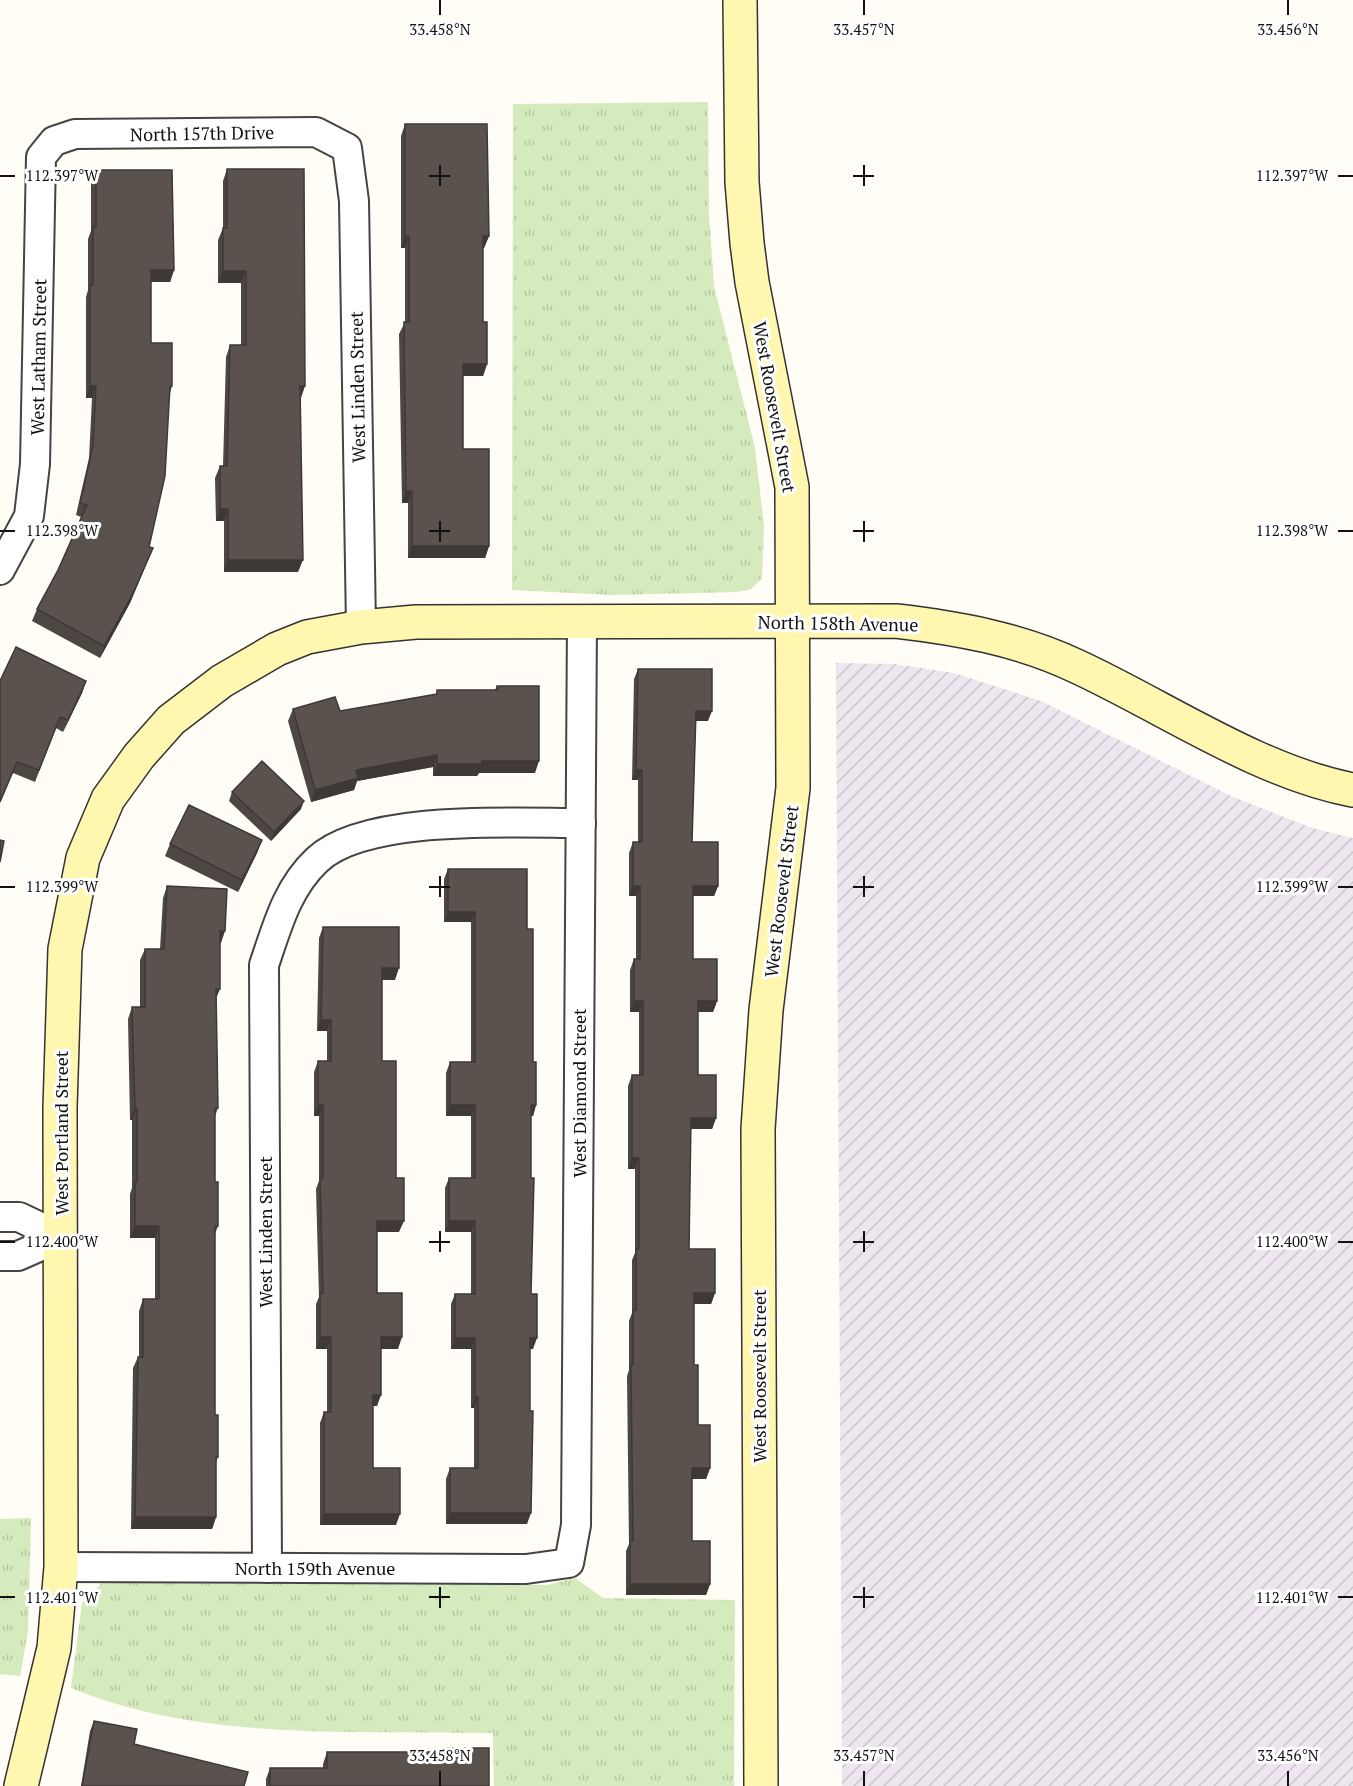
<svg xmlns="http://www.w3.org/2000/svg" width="1353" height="1786" viewBox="0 0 1353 1786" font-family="'PT Serif',serif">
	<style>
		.industrial { fill: url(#industrial-furrows) }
		.park { fill: url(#park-tufts) }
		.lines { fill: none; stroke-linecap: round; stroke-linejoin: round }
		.street-casing { stroke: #444; stroke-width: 32 }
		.secondary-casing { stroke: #333; stroke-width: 36 }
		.street { stroke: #fff; stroke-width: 28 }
		.secondary { stroke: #fff6b0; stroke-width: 33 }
		.wall { fill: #4d4742 }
		.shaded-wall { fill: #3f3936 }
		.building { fill: #5a524d; stroke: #3f3936; stroke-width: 1.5 }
		.ticks { fill: none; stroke: #111; stroke-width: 2 }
		.labels { text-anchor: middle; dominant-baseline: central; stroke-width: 6; stroke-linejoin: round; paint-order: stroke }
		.street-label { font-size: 18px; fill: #111; stroke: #fff }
		.ticks-label { font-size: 15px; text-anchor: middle; fill: #111; stroke: #fff; stroke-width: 6; stroke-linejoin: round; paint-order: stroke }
	</style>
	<defs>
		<pattern id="industrial-furrows" width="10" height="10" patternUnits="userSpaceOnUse" patternTransform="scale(1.5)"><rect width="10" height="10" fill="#eee6ef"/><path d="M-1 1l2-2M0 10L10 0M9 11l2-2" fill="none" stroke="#cbc4cc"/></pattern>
		<pattern id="park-tufts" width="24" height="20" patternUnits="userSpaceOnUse" patternTransform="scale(1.5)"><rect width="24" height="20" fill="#d5ebbd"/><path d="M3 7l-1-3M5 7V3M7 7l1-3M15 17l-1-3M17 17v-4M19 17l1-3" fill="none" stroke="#b6c8a1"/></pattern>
	</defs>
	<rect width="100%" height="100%" fill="#fffdf5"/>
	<!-- industrial -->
	<polygon class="industrial" points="836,663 894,664 954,673 1041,701 1231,796 1312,828 1353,838 1353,1786 842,1786"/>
	<!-- park -->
	<g class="park">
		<polygon points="708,102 709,216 714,286 755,448 764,527 762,578 751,589 737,592 613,595 512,590 513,104"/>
		<polygon points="31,1518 28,1631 20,1676 0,1674 0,1519"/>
		<path d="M575 1578 603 1598 735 1600 734 1786H494L493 1733C353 1730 203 1742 71 1688L82 1603 102 1583 547 1585Z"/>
	</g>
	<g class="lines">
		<defs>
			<g id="street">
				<polyline points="0,570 29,516 35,464 41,157 54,141 75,134 316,132 347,148 354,201 361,627"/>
				<polyline points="0,1217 19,1217 61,1237"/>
				<polyline points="0,1256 18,1256 61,1237"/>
				<polyline points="61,1567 526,1569 569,1563 576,1525 582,621"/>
				<path d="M267 1568 264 965C277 927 287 888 317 860 365 814 516 823 581 823"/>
			</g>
			<g id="secondary">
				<polyline points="740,0 742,182 747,243 752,282 792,487 793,788 766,1010 758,1129 761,1786"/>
				<path d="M21 1786 54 1648 61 1567 60 1108 65 949 83 858 108 799 139 756 171 720 222 681 277 649 307 637 361 627 416 622 896 621C957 628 1019 639 1076 666 1163 706 1258 772 1353 790"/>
			</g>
		</defs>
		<!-- street casing -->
		<use href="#street" class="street-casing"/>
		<!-- secondary casing -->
		<use href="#secondary" class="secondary-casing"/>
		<!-- street -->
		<use href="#street" class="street"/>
		<!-- secondary -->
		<use href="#secondary" class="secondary"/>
	</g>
	<!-- wall -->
	<g class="wall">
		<polygon points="405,124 489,236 484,248 483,248 483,322 487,364 483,376 463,376 463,449 489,546 485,558 408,558 408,503 402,503 399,334 405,322 405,248 401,248 401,136"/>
		<polygon points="227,169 301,398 298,572 224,572 224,521 216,521 215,478 220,466 223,466 226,357 230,345 241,345 241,283 218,283 218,240 223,228 223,181"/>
		<polygon points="96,170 174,270 170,282 151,282 151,343 172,386 170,393 149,547 153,548 130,603 100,658 32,621 37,609 58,570 81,517 76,515 89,458 92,398 86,398 86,297 88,290 88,239 91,231 91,182"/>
		<polygon points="638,669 708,721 696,721 692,842 718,886 714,896 693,896 693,959 717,1001 713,1012 698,1012 698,1075 716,1118 712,1129 691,1129 689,1249 715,1293 711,1304 694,1304 694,1365 698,1425 710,1468 706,1479 692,1479 692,1541 710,1584 706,1595 626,1595 626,1551 629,1544 627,1376 629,1370 629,1321 632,1313 632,1260 635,1253 635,1169 628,1169 628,1086 632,1075 639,1075 639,1012 630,1012 630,970 634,959 636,959 636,896 629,896 629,853 633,842 638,842 638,780 632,780 634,679"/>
		<polygon points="0,681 86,681 82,693 63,732 56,728 35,782 13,773"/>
		<polygon points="497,686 535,773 479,773 477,776 433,776 433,767 357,781 354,790 311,802 288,721 293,709 340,711 436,695 437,690 495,690"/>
		<polygon points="232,792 301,809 271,841 229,801"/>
		<polygon points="262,840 257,853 238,892 165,856 170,844"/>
		<polygon points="448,869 527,929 533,1062 536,1105 533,1116 531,1116 531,1294 533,1349 530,1349 527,1524 446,1524 446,1479 450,1468 474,1468 474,1408 471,1408 471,1349 451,1349 451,1304 455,1294 471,1294 471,1232 445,1232 445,1188 449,1178 471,1178 471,1116 446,1116 446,1073 450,1062 471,1062 471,922 444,922 444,879"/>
		<polygon points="167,886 221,943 220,943 216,999 218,1108 215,1116 215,1182 218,1226 215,1234 215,1415 218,1457 216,1463 216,1517 212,1529 131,1529 133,1368 138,1357 139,1357 139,1311 143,1299 155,1299 155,1238 130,1238 130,1194 132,1188 132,1120 130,1120 128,1019 132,1007 140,1007 140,960 145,949 160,949 163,898"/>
		<polygon points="323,927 395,980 382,980 382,1061 396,1178 399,1232 377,1232 377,1293 398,1349 381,1349 377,1406 373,1406 373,1468 396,1525 320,1525 320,1423 324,1412 327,1412 327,1349 316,1349 316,1304 319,1297 316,1189 319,1181 319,1116 314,1116 314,1072 318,1061 327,1061 327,1031 317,1031 319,938"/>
		<polygon points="94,1721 134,1744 244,1786 81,1786 90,1731"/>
		<polygon points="444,1748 489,1786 266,1786 266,1779 270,1768 323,1768 323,1764 327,1752 442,1752"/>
	</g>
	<!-- shaded-wall -->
	<g class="shaded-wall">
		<polygon points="405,236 409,236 405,248 401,248"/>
		<polygon points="483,236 489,236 484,248 478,248"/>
		<polygon points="151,270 174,270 170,282 146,282"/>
		<polygon points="223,271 246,271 241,283 218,283"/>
		<polygon points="463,364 487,364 483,376 458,376"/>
		<polygon points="90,386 96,386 92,398 86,398"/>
		<polygon points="300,386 305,386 301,398 296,398"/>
		<polygon points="406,491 412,491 408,503 402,503"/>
		<polygon points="220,509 228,509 224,521 216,521"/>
		<polygon points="412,546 489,546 485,558 408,558"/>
		<polygon points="153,548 130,603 100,658 104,646"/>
		<polygon points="228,560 303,560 298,572 224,572"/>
		<polygon points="86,681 82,693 63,732 68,720"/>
		<polygon points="696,711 712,711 708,721 692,721"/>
		<polygon points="437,755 433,767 357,781 354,790 311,802 315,790 356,770"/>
		<polygon points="482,761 539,761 535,773 479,773 477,776 433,776 437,764"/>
		<polygon points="636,770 642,770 638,780 632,780"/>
		<polygon points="304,801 301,809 271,841 274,832"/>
		<polygon points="262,840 257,853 238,892 242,880"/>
		<polygon points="633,886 640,886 636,896 629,896"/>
		<polygon points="693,886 718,886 714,896 689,896"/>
		<polygon points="448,912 475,912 471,922 444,922"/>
		<polygon points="220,931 225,931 221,943 215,942"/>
		<polygon points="382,968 399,968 395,980 378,980"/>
		<polygon points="216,989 220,989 215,1001"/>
		<polygon points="634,1001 643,1001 639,1012 630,1012"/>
		<polygon points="698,1001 717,1001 713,1012 694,1012"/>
		<polygon points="321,1020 331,1020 327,1031 317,1031"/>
		<polygon points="318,1105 323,1105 319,1116 314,1116"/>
		<polygon points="450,1105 475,1105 471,1116 446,1116"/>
		<polygon points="531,1105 536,1105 533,1116 527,1116"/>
		<polygon points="135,1108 137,1108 132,1120 130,1120"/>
		<polygon points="691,1118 716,1118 712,1129 687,1129"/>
		<polygon points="632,1158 639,1158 635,1169 628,1169"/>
		<polygon points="377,1221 404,1221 399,1232 373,1232"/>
		<polygon points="449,1221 475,1221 471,1232 445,1232"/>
		<polygon points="135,1226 159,1226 155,1238 130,1238"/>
		<polygon points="694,1293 715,1293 711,1304 690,1304"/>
		<polygon points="320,1337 331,1337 327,1349 316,1349"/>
		<polygon points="381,1337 402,1337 398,1349 377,1349"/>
		<polygon points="455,1338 475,1338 471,1349 451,1349"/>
		<polygon points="530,1338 537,1338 533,1349 526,1349"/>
		<polygon points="373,1395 381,1395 377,1406 369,1406"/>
		<polygon points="475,1397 478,1397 474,1408 471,1408"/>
		<polygon points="692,1468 710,1468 706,1479 688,1479"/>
		<polygon points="450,1513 531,1513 527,1524 446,1524"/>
		<polygon points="324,1514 400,1514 396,1525 320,1525"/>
		<polygon points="135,1517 216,1517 212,1529 131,1529"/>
		<polygon points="630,1584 710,1584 706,1595 626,1595"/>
	</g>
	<!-- building -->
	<g class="building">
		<polygon points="405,124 487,124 489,236 483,236 483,322 487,322 487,364 463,364 463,449 489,449 489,546 412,546 412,491 406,491 404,322 409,322 409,236 405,236"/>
		<polygon points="227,169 304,169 305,386 300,386 303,560 228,560 228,509 220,509 220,466 227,466 230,345 246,345 246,271 223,271 223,228 227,228"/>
		<polygon points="96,170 172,170 174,270 151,270 151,343 172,343 172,386 170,386 165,476 149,547 153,548 134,591 104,646 37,609 58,570 87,505 80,503 93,446 96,386 90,386 90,285 93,285 93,227 96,227"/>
		<polygon points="16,647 86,681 68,720 60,717 39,770 17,762 0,802 0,681"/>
		<polygon points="638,669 712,669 712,711 696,711 692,842 718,842 718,886 693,886 693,959 717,959 717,1001 698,1001 698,1075 716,1075 716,1118 691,1118 689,1249 715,1249 715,1293 694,1293 694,1365 698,1365 698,1425 710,1425 710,1468 692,1468 692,1541 710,1541 710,1584 630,1584 630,1541 633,1541 631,1365 633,1365 633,1310 636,1310 636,1249 639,1249 639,1158 632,1158 632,1075 643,1075 643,1001 634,1001 634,959 640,959 640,886 633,886 633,842 642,842 642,770 636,770"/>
		<polygon points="497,686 539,686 539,761 482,761 482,764 437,764 437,755 356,770 358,778 315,790 293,709 335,697 340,711 437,694 437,690 497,690"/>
		<polygon points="262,761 304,801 274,832 232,792"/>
		<polygon points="189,805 262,840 242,880 170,844"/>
		<polygon points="0,840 4,841 0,862"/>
		<polygon points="448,869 527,869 527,929 533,929 533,1062 536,1062 536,1105 531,1105 531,1178 534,1178 531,1294 537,1294 537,1338 530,1338 530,1411 533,1411 531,1513 450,1513 450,1468 478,1468 478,1397 475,1397 475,1338 455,1338 455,1294 475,1294 475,1221 449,1221 449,1178 475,1178 475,1105 450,1105 450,1062 475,1062 475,912 448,912"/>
		<polygon points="167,886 227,889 225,931 220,931 220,989 216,989 218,1108 215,1108 215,1182 218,1182 218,1226 215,1226 215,1415 218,1415 218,1457 216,1457 216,1517 135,1517 138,1357 143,1357 143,1299 159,1299 159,1226 135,1226 135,1182 137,1182 137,1108 135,1108 132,1007 145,1007 145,949 164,949"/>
		<polygon points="323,927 399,927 399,968 382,968 382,1061 396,1061 396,1178 404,1178 404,1221 377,1221 377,1293 402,1293 402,1337 381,1337 381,1395 373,1395 373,1468 400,1468 400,1514 324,1514 324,1412 331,1412 331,1337 320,1337 320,1293 323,1293 320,1178 323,1178 323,1105 318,1105 318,1061 331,1061 331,1020 321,1020"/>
		<polygon points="94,1721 137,1729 134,1744 248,1772 244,1786 82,1786"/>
		<polygon points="444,1748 489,1748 489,1786 270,1786 270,1768 327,1768 327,1752 444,1752"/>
	</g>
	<!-- ticks -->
	<path class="ticks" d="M440 0V15M864 0V15M1288 0V15M440 165V186M864 165V186M0 176H15M429 176H450M853 176H874M1338 176H1353M440 521V542M864 521V542M0 531H15M429 531H450M853 531H874M1338 531H1353M440 876V897M864 876V897M0 887H15M429 887H450M853 887H874M1338 887H1353M440 1231V1252M864 1231V1252M0 1242H15M429 1242H450M853 1242H874M1338 1242H1353M440 1587V1608M864 1587V1608M0 1597H15M429 1597H450M853 1597H874M1338 1597H1353M440 1771V1786M864 1771V1786M1288 1771V1786"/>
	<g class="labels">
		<!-- street labels -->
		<g class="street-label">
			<text transform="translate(202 133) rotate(-1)">North 157th Drive</text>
			<text transform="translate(38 357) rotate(-89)">West Latham Street</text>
			<text transform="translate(357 387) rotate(-91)">West Linden Street</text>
			<text transform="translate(775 407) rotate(80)">West Roosevelt Street</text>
			<text transform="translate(838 623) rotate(1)">North 158th Avenue</text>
			<text transform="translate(781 891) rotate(-83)">West Roosevelt Street</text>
			<text transform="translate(579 1093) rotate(-90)">West Diamond Street</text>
			<text transform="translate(61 1133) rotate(-90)">West Portland Street</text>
			<text transform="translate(265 1232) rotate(-90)">West Linden Street</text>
			<text transform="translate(759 1376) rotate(-90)">West Roosevelt Street</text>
			<text x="315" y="1568">North 159th Avenue</text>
		</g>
	</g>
	<g class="ticks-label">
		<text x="440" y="35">33.458°N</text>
		<text x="864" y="35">33.457°N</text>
		<text x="1288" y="35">33.456°N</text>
		<text x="1292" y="181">112.397°W</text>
		<text x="62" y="181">112.397°W</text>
		<text x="1292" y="536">112.398°W</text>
		<text x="62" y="536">112.398°W</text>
		<text x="1292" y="892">112.399°W</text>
		<text x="62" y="892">112.399°W</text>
		<text x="1292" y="1247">112.400°W</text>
		<text x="62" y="1247">112.400°W</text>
		<text x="62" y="1603">112.401°W</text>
		<text x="1292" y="1603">112.401°W</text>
		<text x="440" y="1761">33.458°N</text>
		<text x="864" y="1761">33.457°N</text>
		<text x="1288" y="1761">33.456°N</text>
	</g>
</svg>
